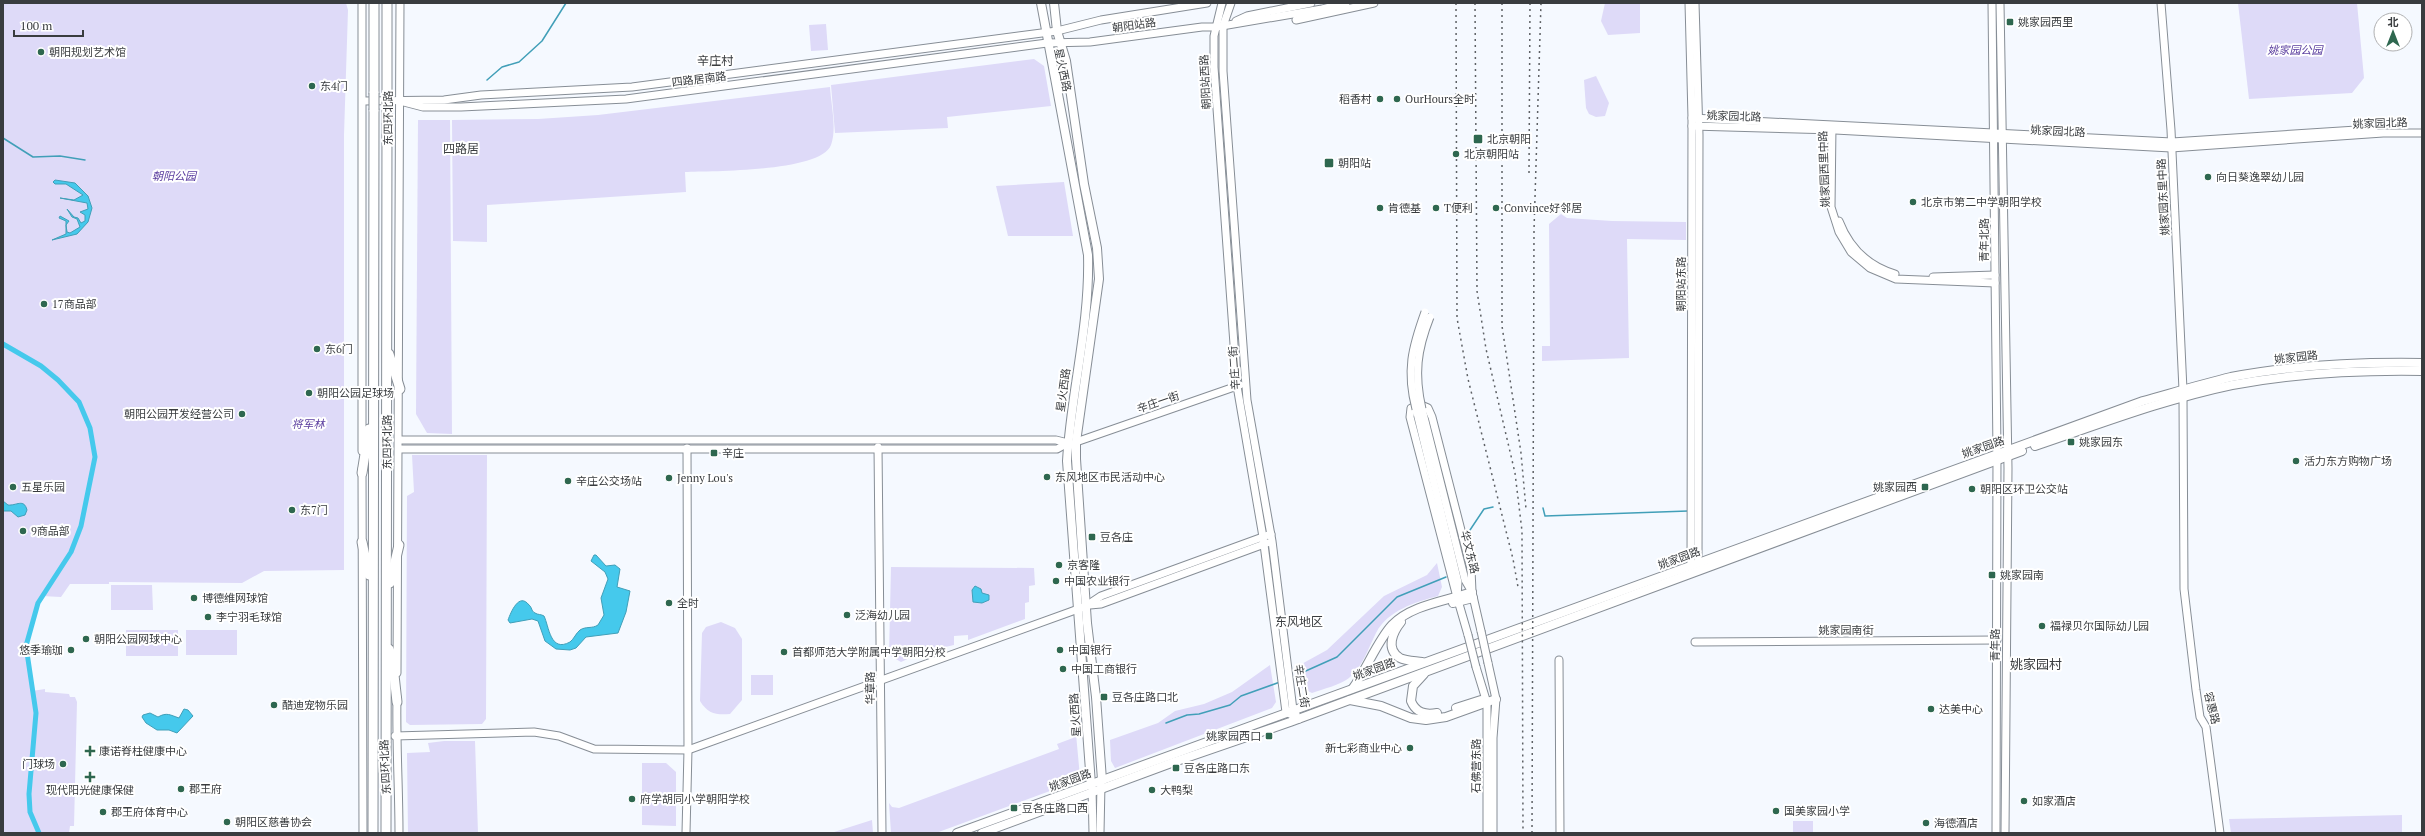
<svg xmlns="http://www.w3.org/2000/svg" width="2425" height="836" viewBox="0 0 2425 836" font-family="'PT Serif','Noto Sans SC',serif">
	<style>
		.green { fill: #dedaf8 }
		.water { fill: #45c9ec; stroke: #419fb8 }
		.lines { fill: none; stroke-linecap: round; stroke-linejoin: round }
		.stream { stroke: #419fb8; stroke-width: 1.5 }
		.canal { stroke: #45c9ec; stroke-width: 5 }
		.secondary-casing { stroke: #878e96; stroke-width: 9 }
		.primary-casing { stroke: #878e96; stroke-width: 10 }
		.highway-casing { stroke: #878e96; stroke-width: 11 }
		.secondary { stroke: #fff; stroke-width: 7 }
		.primary { stroke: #fff; stroke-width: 8 }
		.highway { stroke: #fff; stroke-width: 9 }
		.rail { stroke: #5e6165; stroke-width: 1.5; stroke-dasharray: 2 4; stroke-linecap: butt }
		.secondary-bridge-casing { stroke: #878e96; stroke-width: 9; stroke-linecap: butt }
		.highway-bridge-casing { stroke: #878e96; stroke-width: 11; stroke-linecap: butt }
		.secondary-bridge { stroke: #fff; stroke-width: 7 }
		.highway-bridge { stroke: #fff; stroke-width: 9 }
		.poi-dot { fill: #2e674f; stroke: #fff; stroke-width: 1.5 }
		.labels { text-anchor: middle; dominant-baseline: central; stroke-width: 4; stroke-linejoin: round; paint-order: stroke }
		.poi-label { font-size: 11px; fill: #393c3f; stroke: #fff; text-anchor: start }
		.street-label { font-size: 11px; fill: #393c3f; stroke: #fff }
		.park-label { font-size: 11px; font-style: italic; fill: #593c9e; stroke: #fff }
		.neighbourhood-label { font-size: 12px; fill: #393c3f; stroke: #fff }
		.quarter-label { font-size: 13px; fill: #393c3f; stroke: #fff }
	</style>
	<rect width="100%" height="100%" fill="#f5f9ff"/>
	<!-- green -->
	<g class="green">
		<path d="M3 3H346L348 10 344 135V570L264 571 242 583 109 582V584H70L61 597 42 596C23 625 26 659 32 691L45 689V692L69 694 70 697H75L77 702 74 826H70L69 833H3Z"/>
		<polygon points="1605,3 1640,3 1640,33 1608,35 1601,21"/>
		<polygon points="2238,3 2357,3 2364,78 2352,93 2249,99"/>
		<polygon points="826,24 828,50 811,51 809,25"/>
		<polygon points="1034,59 1044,66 1051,106 947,117 948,128 835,133 831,85"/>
		<polygon points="1596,76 1609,103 1605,116 1596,117 1589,114 1586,108 1584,80"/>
		<path d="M830 87C831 105 837 128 831 145 821 172 712 171 685 172L686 192 487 205V242L453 241 452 120 538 119 598 115Z"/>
		<polygon points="418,120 450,120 452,434 427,433 416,414"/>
		<polygon points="1064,182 1073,236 1008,236 996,186"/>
		<polygon points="1561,214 1567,218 1612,221 1686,222 1686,240 1627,239 1629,358 1542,361 1542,346 1550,346 1549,224"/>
		<polygon points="412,455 487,455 486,719 482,724 410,725 406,722 407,496 414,492"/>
		<path d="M1437 563 1442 587 1438 596C1416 602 1388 610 1376 633 1368 649 1363 666 1349 678 1340 685 1323 689 1312 693L1302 688 1298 666 1327 650 1384 596 1427 575Z"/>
		<polygon points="891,567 1034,568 1035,585 1029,586 1029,602 1025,603 1025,619 968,640 968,635 954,636 954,645 923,652 901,662 889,655"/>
		<polygon points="111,585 152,585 153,610 111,610"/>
		<path d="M721 622 735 628 742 639V700L730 714C716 715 708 714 700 701L702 633 706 627Z"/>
		<rect x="126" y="630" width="52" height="26"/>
		<rect x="186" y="630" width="51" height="25"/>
		<polygon points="1270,665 1276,702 1272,708 1115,768 1111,761 1110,740 1158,723 1175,711 1204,704 1232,692"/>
		<rect x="751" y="675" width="22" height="20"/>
		<polygon points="1076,734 1080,777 1077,781 936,833 891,833 889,803 892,807 899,808 1059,749 1057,744 1073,738"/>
		<polygon points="444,741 475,741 478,833 408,833 407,753 430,752 428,743"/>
		<polygon points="642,763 666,763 676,772 676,826 642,825"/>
		<polygon points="2402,815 2402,833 2231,833 2229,819"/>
		<polygon points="872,820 873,833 831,833"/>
		<rect x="1793" y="821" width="20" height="12"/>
	</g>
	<!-- water -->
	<g class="water">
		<polygon points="55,180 75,183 88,196 92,208 88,222 77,234 52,240 66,234 66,221 59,218 60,216 69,221 66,225 67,232 70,233 80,227 77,219 72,217 67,209 74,217 78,218 81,223 85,221 85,215 80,212 88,209 87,203 60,198 74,200 83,195 66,184 55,184 53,182"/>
		<path d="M3 501 8 505C16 506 24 498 27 510L25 515 18 517 11 511H3Z"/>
		<path d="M594 555H596L606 566 615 565 620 569 617 587 630 591 626 612 618 633 586 637 576 648 570 650 556 649 545 641 538 621 532 619 510 623 508 620C511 612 519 592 529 605 532 607 531 611 535 613 538 615 541 614 544 616 549 626 550 653 570 642 574 639 576 633 580 630 586 626 592 629 598 625L604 615 601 598 608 579 605 572 591 561Z"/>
		<polygon points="975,586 981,589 982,593 989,595 989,600 982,603 973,602 972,590"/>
		<path d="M184 709 188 710 193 716 177 733 169 730H157L146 723 142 717 143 715 150 713 158 717C167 712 170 715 179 718Z"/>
	</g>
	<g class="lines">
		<!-- stream -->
		<g class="stream">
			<polyline points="487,80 502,67 519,62 542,41 566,3"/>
			<polyline points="3,138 33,157 60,156 85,160"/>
			<polyline points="1543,508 1545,516 1688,511"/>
			<polyline points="1470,530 1484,509 1493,507"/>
			<polyline points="1299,674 1337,657 1397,597 1446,577"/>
			<polyline points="1166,723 1187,715 1199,714 1230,705 1241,696 1280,682"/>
		</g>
		<!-- canal -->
		<polyline class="canal" points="3,344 41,366 58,380 79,402 90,428 95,457 81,526 71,552 38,603 26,646 36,713 29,794 30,812 39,833"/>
		<defs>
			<g id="secondary">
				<polyline points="362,3 362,451"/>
				<polyline points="1222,3 1214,36 1214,67 1237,386 1263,537 1286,712 1299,719"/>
				<polyline points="1231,3 1223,26 1223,71 1247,400 1272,541 1293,710 1296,714"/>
				<polyline points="1689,3 1692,118 1691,565"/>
				<polyline points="1695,3 1699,135 1698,562"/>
				<polyline points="1992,3 1997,453 1996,833"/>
				<polyline points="2000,3 2008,468 2005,833"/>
				<polyline points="2161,3 2171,130 2183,390"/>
				<polyline points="1296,20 1374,3"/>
				<polyline points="1236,21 1247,16 1311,3"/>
				<polyline points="363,101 444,100 481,95 632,87 1057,31 1101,20 1207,3"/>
				<polyline points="400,101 423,107 461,107 626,99 1047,43 1090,42 1202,27 1216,27 1322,9 1346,3"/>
				<polyline points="1692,118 2172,142 2372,129"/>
				<polyline points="1692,126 1835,130 2171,148 2383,133 2422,133"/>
				<polyline points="1832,126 1831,207 1839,232 1851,252 1870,268 1896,279 1995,283"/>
				<path d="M1839 221C1849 247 1868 266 1895 274"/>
				<polyline points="1933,277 1995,275"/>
				<polyline points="2183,398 2184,589 2196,690 2200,717 2206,727 2220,833"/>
				<polyline points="1416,409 1458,582 1457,597 1468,635"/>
				<polyline points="1422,409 1465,580 1472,592 1481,631"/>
				<polyline points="400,440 1056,440 1068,443"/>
				<polyline points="1076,442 1240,385"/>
				<polyline points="878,447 882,833"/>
				<polyline points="400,449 1057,449 1068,443"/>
				<polyline points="362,469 363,833"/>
				<polyline points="1457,597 1410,417 1411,408 1421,405 1428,408 1432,417 1471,569 1472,592"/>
				<polyline points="1090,605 1101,604 1267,543"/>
				<polyline points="1695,642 1997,640"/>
				<polyline points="1559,660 1560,833"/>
				<polyline points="1488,663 1496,699 1493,738 1493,833"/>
				<polyline points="1476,667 1487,703 1487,833"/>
				<polyline points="397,673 400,3"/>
				<path d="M397 697C396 743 399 788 399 833"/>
				<polyline points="395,736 534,732 559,736 594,749 688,750 1070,612 1086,606 1101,596 1271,534"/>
				<polyline points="1092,788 1093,833"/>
				<polyline points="686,833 688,750 687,448"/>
				<polyline points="1100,833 1101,784"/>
			</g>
			<g id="primary">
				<path d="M1041 3 1088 255C1090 325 1071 392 1067 461L1091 784"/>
				<polyline points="1054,3 1057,31 1066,61 1084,184 1097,248 1099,279 1076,442 1076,459 1087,623 1096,697 1102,780"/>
				<path d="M2035 446C2100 424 2165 399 2232 385 2295 373 2358 370 2422 371"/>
				<polyline points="1453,603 1473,598"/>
				<path d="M1401 622C1393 632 1385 649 1400 658 1406 661 1416 661 1422 662"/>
				<path d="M1424 674 1413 686 1411 701C1416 713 1425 715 1437 713"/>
				<path d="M1353 688C1366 670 1378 640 1392 625 1411 605 1446 601 1472 592"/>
				<polyline points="1350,700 1381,706 1411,718 1426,720 1446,717 1496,699"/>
				<polyline points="1456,708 1481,700"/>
				<path d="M957 833 2143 401C2172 393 2202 384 2231 377 2294 365 2358 362 2422 363"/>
				<polyline points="982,833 1174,762 1290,722 2022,451"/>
			</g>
			<g id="highway">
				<polyline points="374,3 374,93"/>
				<polyline points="387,92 387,3"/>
				<polyline points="389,354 400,389"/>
				<polyline points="362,473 369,429"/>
				<polyline points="362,542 369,575"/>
				<polyline points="390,583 399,545"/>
				<polyline points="389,649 392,657 397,702"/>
				<polyline points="373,833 374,110"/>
				<polyline points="386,833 387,111"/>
			</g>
		</defs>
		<!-- secondary casing -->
		<use href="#secondary" class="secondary-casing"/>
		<!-- primary casing -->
		<use href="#primary" class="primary-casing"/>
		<!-- highway casing -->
		<use href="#highway" class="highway-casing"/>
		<!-- secondary -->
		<use href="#secondary" class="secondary"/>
		<!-- primary -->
		<use href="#primary" class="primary"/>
		<!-- highway -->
		<use href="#highway" class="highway"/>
		<!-- rail -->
		<g class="rail">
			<polyline points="1456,3 1457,318 1468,379 1513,559 1518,587"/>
			<polyline points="1475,3 1477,291 1486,349 1515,473 1522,531 1523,833"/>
			<polyline points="1502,3 1502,326 1521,453 1526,509"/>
			<polyline points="1529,173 1530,3"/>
			<polyline points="1532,833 1534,230 1541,3"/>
		</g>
		<defs>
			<g id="secondary-bridge">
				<path d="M1416 409C1406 371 1412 348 1425 312"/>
				<path d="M1422 409C1414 374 1417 350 1430 317"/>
				<polyline points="1481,631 1488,663"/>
				<polyline points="1468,635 1476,667"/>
			</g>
			<g id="highway-bridge">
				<polyline points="374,93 374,110"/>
				<polyline points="387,111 387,92"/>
			</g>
		</defs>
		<!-- secondary-bridge casing -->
		<use href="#secondary-bridge" class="secondary-bridge-casing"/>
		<!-- highway-bridge casing -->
		<use href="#highway-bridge" class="highway-bridge-casing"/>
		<!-- secondary-bridge -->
		<use href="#secondary-bridge" class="secondary-bridge"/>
		<!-- highway-bridge -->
		<use href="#highway-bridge" class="highway-bridge"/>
	</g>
	<!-- markers -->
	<g class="poi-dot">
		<rect x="2006" y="18" width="8" height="8" rx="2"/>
		<circle cx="41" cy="52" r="4"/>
		<circle cx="312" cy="86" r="4"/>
		<circle cx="1380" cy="99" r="4"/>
		<circle cx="1397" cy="99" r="4"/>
		<rect x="1473" y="134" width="10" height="10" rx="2"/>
		<circle cx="1456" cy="154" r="4"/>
		<rect x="1324" y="158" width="10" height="10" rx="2"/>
		<circle cx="2208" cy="177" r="4"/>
		<circle cx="1913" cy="202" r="4"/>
		<circle cx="1380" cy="208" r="4"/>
		<circle cx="1436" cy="208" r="4"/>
		<circle cx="1496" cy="208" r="4"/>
		<circle cx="44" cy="304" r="4"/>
		<circle cx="317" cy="349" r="4"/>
		<circle cx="309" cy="393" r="4"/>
		<circle cx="242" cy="414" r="4"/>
		<rect x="2067" y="438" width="8" height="8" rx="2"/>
		<rect x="710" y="449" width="8" height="8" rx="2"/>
		<circle cx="2296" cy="461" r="4"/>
		<circle cx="1047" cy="477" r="4"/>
		<circle cx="669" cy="478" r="4"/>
		<circle cx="568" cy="481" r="4"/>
		<circle cx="13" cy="487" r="4"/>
		<rect x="1921" y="483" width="8" height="8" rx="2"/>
		<circle cx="1972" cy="489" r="4"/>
		<circle cx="292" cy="510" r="4"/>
		<circle cx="23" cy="531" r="4"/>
		<rect x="1088" y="533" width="8" height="8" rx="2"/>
		<circle cx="1059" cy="565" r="4"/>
		<rect x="1988" y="571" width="8" height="8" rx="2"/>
		<circle cx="1056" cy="581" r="4"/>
		<circle cx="194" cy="598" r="4"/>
		<circle cx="669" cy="603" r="4"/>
		<circle cx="847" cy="615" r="4"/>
		<circle cx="208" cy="617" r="4"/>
		<circle cx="2042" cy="626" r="4"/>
		<circle cx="86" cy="639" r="4"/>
		<circle cx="71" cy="650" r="4"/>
		<circle cx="1060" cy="650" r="4"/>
		<circle cx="784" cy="652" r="4"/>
		<circle cx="1063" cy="669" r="4"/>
		<rect x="1100" y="693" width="8" height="8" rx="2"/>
		<circle cx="274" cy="705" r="4"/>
		<circle cx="1931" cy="709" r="4"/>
		<rect x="1265" y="732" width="8" height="8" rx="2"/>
		<circle cx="1410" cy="748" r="4"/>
		<path d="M88 745h4v4h4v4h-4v4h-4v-4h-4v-4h4z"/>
		<circle cx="63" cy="764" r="4"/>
		<rect x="1172" y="764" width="8" height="8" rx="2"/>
		<path d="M88 771h4v4h4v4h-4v4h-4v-4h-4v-4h4z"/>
		<circle cx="181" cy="789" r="4"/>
		<circle cx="1152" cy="790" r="4"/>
		<circle cx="632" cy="799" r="4"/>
		<circle cx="2024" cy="801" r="4"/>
		<rect x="1010" y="804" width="8" height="8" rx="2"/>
		<circle cx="1776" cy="811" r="4"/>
		<circle cx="103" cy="812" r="4"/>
		<circle cx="227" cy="822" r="4"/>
		<circle cx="1926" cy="823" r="4"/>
	</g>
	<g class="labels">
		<!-- poi labels -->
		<g class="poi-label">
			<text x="2018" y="22">姚家园西里</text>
			<text x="49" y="52">朝阳规划艺术馆</text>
			<text x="320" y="86">东4门</text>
			<text x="1372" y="99" text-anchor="end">稻香村</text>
			<text x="1405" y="99">OurHours全时</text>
			<text x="1487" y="139">北京朝阳</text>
			<text x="1464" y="154">北京朝阳站</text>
			<text x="1338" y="163">朝阳站</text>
			<text x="2216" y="177">向日葵逸翠幼儿园</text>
			<text x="1921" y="202">北京市第二中学朝阳学校</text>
			<text x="1388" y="208">肯德基</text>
			<text x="1444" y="208">T便利</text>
			<text x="1504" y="208">Convince好邻居</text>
			<text x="52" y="304">17商品部</text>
			<text x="325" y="349">东6门</text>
			<text x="317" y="393">朝阳公园足球场</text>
			<text x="234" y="414" text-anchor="end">朝阳公园开发经营公司</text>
			<text x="2079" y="442">姚家园东</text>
			<text x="722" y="453">辛庄</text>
			<text x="2304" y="461">活力东方购物广场</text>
			<text x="1055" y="477">东风地区市民活动中心</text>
			<text x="677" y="478">Jenny Lou's</text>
			<text x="576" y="481">辛庄公交场站</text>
			<text x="21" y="487">五星乐园</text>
			<text x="1917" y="487" text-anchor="end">姚家园西</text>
			<text x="1980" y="489">朝阳区环卫公交站</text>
			<text x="300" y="510">东7门</text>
			<text x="31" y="531">9商品部</text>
			<text x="1100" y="537">豆各庄</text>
			<text x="1067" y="565">京客隆</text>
			<text x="2000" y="575">姚家园南</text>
			<text x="1064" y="581">中国农业银行</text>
			<text x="202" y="598">博德维网球馆</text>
			<text x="677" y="603">全时</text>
			<text x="855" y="615">泛海幼儿园</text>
			<text x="216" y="617">李宁羽毛球馆</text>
			<text x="2050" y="626">福禄贝尔国际幼儿园</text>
			<text x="94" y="639">朝阳公园网球中心</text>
			<text x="63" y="650" text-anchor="end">悠季瑜珈</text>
			<text x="1068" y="650">中国银行</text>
			<text x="792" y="652">首都师范大学附属中学朝阳分校</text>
			<text x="1071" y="669">中国工商银行</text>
			<text x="1112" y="697">豆各庄路口北</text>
			<text x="282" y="705">酷迪宠物乐园</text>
			<text x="1939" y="709">达美中心</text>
			<text x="1261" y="736" text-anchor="end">姚家园西口</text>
			<text x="1402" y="748" text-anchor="end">新七彩商业中心</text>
			<text x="99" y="751">康诺脊柱健康中心</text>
			<text x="55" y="764" text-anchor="end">门球场</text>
			<text x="1184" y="768">豆各庄路口东</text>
			<text x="189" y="789">郡王府</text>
			<text x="90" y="790" text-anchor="middle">现代阳光健康保健</text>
			<text x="1160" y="790">大鸭梨</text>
			<text x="640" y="799">府学胡同小学朝阳学校</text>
			<text x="2032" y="801">如家酒店</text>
			<text x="1022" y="808">豆各庄路口西</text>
			<text x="1784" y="811">国美家园小学</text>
			<text x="111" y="812">郡王府体育中心</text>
			<text x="235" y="822">朝阳区慈善协会</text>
			<text x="1934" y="823">海德酒店</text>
		</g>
		<!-- street labels -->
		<g class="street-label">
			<text transform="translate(1134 25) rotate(-8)">朝阳站路</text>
			<text transform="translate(1063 70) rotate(78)">星火西路</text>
			<text transform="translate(699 79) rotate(-7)">四路居南路</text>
			<text transform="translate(1205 82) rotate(-93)">朝阳站西路</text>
			<text transform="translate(1734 116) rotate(2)">姚家园北路</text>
			<text transform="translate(388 118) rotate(-90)">东四环北路</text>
			<text transform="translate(2380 123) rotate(-2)">姚家园北路</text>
			<text transform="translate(2058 131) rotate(3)">姚家园北路</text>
			<text transform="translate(1824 169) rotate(-92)">姚家园西里中路</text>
			<text transform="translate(2163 197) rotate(-93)">姚家园东里中路</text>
			<text transform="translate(1984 240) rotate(-90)">青年北路</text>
			<text transform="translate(1681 284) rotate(-90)">朝阳站东路</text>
			<text transform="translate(2296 357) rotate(-6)">姚家园路</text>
			<text transform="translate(1234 368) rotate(-94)">辛庄二街</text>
			<text transform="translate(1063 390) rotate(-82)">星火西路</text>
			<text transform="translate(1158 402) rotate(-19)">辛庄一街</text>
			<text transform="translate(387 442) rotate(-90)">东四环北路</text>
			<text transform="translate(1983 447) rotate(-19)">姚家园路</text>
			<text transform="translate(1470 552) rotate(76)">华文东路</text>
			<text transform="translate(1679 558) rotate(-20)">姚家园路</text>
			<text x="1846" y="630">姚家园南街</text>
			<text transform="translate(1995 645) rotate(-90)">青年路</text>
			<text transform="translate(1374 669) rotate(-20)">姚家园路</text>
			<text transform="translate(1302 686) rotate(81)">辛庄二街</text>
			<text transform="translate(870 688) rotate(-90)">华章路</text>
			<text transform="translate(2212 708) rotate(76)">容惠路</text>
			<text transform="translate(1075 715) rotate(-94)">星火西路</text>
			<text transform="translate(1476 766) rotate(-90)">石佛营东路</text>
			<text transform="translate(385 767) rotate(-93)">东四环北路</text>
			<text transform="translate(1070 780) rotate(-20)">姚家园路</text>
		</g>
		<!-- park labels -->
		<g class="park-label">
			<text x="2295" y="50">姚家园公园</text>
			<text x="174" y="176">朝阳公园</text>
			<text x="308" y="424">将军林</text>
		</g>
		<!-- neighbourhood labels -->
		<g class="neighbourhood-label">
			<text x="715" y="60">辛庄村</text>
			<text x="461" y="148">四路居</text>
			<text x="1299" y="621">东风地区</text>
		</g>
		<!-- quarter labels -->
		<g class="quarter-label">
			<text x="2036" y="664">姚家园村</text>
		</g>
	</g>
	<!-- border -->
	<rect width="2425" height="836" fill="none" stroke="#393c3f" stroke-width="8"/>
	<!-- north arrow -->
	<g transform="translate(2393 32)"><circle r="19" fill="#ffffff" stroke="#b0b1b2"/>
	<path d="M0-3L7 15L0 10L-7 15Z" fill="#2e674f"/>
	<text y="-6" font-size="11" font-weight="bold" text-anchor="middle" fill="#393c3f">北</text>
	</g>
	<!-- scale -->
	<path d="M14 30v6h69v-6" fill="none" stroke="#393c3f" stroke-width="2"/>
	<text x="20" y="30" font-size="12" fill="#393c3f" stroke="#ffffff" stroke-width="3" paint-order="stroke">100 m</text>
</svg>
